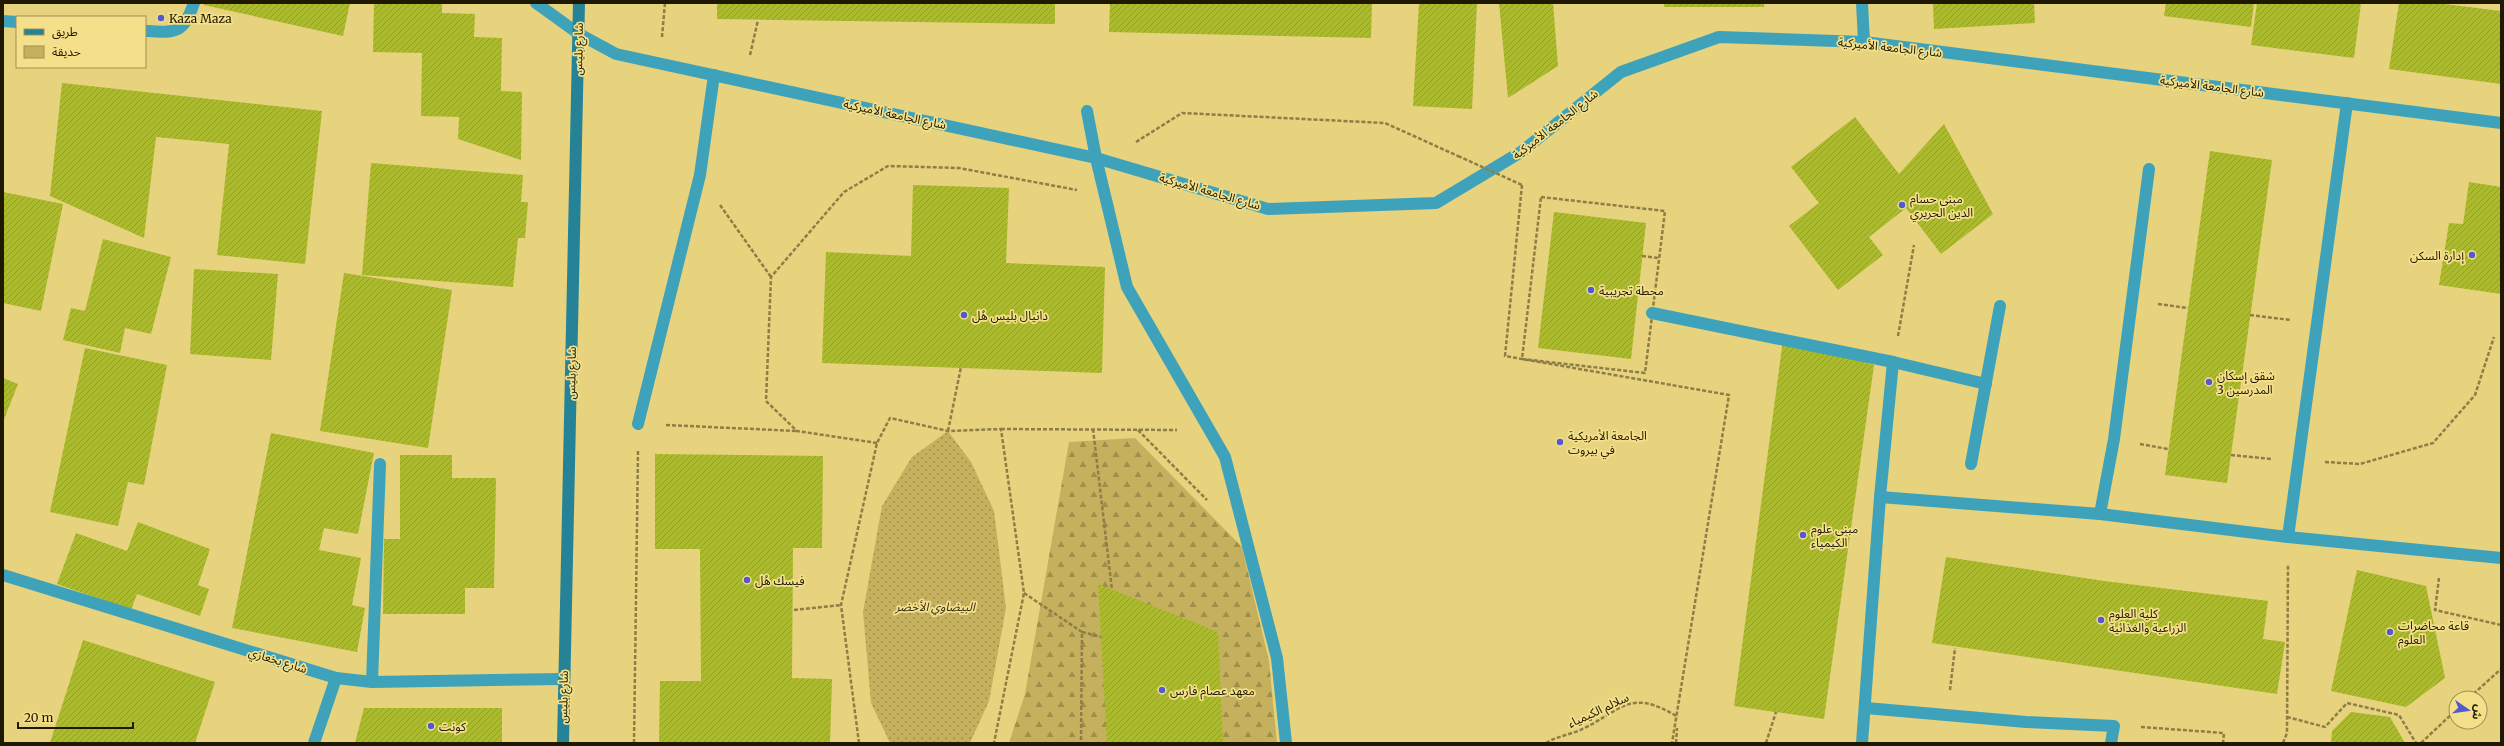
<svg xmlns="http://www.w3.org/2000/svg" width="2504" height="746" viewBox="0 0 2504 746" font-family="Merriweather,'Noto Sans Arabic',serif">
	<style>
		.green { fill: url(#green-dots) }
		.forest { fill: url(#forest-firs) }
		.building { fill: url(#building-hatch) }
		.lines { fill: none; stroke-linecap: round; stroke-linejoin: round }
		.path { stroke: #8d7e45; stroke-width: 2.5; stroke-dasharray: 4 2; stroke-linecap: butt }
		.lane { stroke: #3ea3ba; stroke-width: 12 }
		.street { stroke: #3ea3ba; stroke-width: 12 }
		.secondary { stroke: #268397; stroke-width: 12 }
		.path-bridge { stroke: #8d7e45; stroke-width: 2.5; stroke-dasharray: 4 2; stroke-linecap: butt }
		.poi-dot { fill: #535ad0; stroke: #f4e08b; stroke-width: 1.5 }
		.labels { text-anchor: middle; dominant-baseline: central; stroke-width: 3.5; stroke-linejoin: round; paint-order: stroke }
		.poi-label { font-size: 12px; fill: #201901; stroke: #f4e08b; text-anchor: start }
		.street-label { font-size: 12px; fill: #201901; stroke: #f4e08b }
		.park-label { font-size: 12px; font-style: italic; fill: #363019; stroke: #f4e08b }
	</style>
	<defs>
		<pattern id="green-dots" width="8" height="8" patternUnits="userSpaceOnUse"><rect width="8" height="8" fill="#c5b15d"/><path d="M2 2h.1M6 6h.1" fill="none" stroke="#a08f4a" stroke-width="1.8" stroke-linecap="round"/></pattern>
		<pattern id="forest-firs" width="22" height="20" patternUnits="userSpaceOnUse"><rect width="22" height="20" fill="#c5b15d"/><path d="M5 1l3.5 6h-7zM16 11l3.5 6h-7z" fill="#a08f4a"/></pattern>
		<pattern id="building-hatch" width="6" height="6" patternUnits="userSpaceOnUse"><rect width="6" height="6" fill="#abba2e"/><path d="M-1 1l2-2M0 6l6-6M5 7l2-2" fill="none" stroke="#939f27"/></pattern>
	</defs>
	<rect width="100%" height="100%" fill="#e7d27e"/>
	<!-- green -->
	<polygon class="green" points="948,431 971,462 994,511 1006,608 989,701 970,743 890,743 871,703 863,612 882,506 912,457"/>
	<!-- forest -->
	<polygon class="forest" points="1135,438 1242,547 1269,661 1277,743 1009,743 1025,694 1069,442"/>
	<!-- building -->
	<g class="building">
		<polygon points="204,3 350,3 343,36 204,5"/>
		<polygon points="374,3 442,3 442,13 475,14 474,37 502,38 501,91 522,92 521,160 458,139 459,117 421,116 422,53 373,52"/>
		<polygon points="717,3 1055,3 1055,24 717,19"/>
		<polygon points="1110,3 1372,3 1371,38 1109,32"/>
		<polygon points="1419,3 1477,3 1472,109 1413,106"/>
		<polygon points="1499,3 1553,3 1558,66 1508,98"/>
		<rect x="1664" y="3" width="100" height="4"/>
		<polygon points="1933,3 2034,3 2035,23 1934,29"/>
		<polygon points="2166,3 2254,3 2251,27 2164,16"/>
		<polygon points="2257,3 2361,3 2354,58 2251,45"/>
		<polygon points="2399,3 2436,3 2501,11 2501,84 2389,69"/>
		<polygon points="62,83 322,111 305,264 217,255 229,144 156,137 144,238 50,196"/>
		<polygon points="1855,117 1899,174 1944,124 1993,214 1941,254 1906,208 1869,237 1883,255 1838,290 1789,226 1819,203 1791,167"/>
		<polygon points="2210,151 2272,160 2227,483 2165,475"/>
		<polygon points="371,163 523,175 521,202 528,202 525,238 518,238 513,287 362,275"/>
		<polygon points="2469,182 2501,187 2501,294 2439,285 2449,223 2463,224"/>
		<polygon points="913,185 1009,188 1006,263 1105,267 1102,373 822,363 826,252 911,256"/>
		<polygon points="3,192 63,204 41,311 3,303"/>
		<polygon points="1554,212 1646,223 1631,359 1538,348"/>
		<polygon points="103,239 171,257 151,334 125,328 120,353 63,340 71,308 85,311"/>
		<polygon points="194,269 278,274 271,360 190,354"/>
		<polygon points="344,273 452,290 428,448 320,431"/>
		<polygon points="1783,340 1874,365 1824,719 1734,706"/>
		<polygon points="85,348 167,365 144,485 128,482 118,526 50,512"/>
		<polygon points="3,378 18,384 3,422"/>
		<polygon points="271,433 374,453 358,534 324,528 319,550 361,558 352,605 365,608 357,652 232,628"/>
		<polygon points="655,454 823,456 822,548 793,548 792,678 832,679 830,743 659,743 660,681 701,681 700,549 655,549"/>
		<polygon points="400,455 452,455 452,478 496,478 494,588 465,588 465,614 383,614 384,539 400,539"/>
		<polygon points="138,522 210,549 198,585 209,589 200,616 137,594 131,610 57,584 76,533 127,551"/>
		<polygon points="1946,557 2104,581 2268,601 2263,639 2285,642 2277,694 1932,643"/>
		<polygon points="2357,570 2426,586 2445,678 2406,707 2331,691"/>
		<polygon points="1098,584 1218,632 1223,743 1107,743"/>
		<polygon points="83,640 215,682 195,743 50,743"/>
		<polygon points="364,708 502,708 502,743 355,743"/>
		<polygon points="2351,712 2390,717 2405,743 2331,743 2332,731"/>
	</g>
	<g class="lines">
		<!-- path -->
		<g class="path">
			<polyline points="662,37 665,3"/>
			<polyline points="750,55 758,20"/>
			<polyline points="1136,142 1182,113 1385,123 1458,156"/>
			<polyline points="1522,185 1505,356 1729,395 1672,743"/>
			<polygon points="1541,197 1665,211 1645,373 1522,359"/>
			<polyline points="720,205 771,277"/>
			<polyline points="1642,256 1659,258"/>
			<polyline points="2158,304 2188,308"/>
			<polyline points="2250,315 2291,320"/>
			<polyline points="1898,336 1914,245"/>
			<polyline points="666,425 797,431"/>
			<polyline points="1001,429 1177,430"/>
			<polyline points="1093,429 1112,590"/>
			<polyline points="1138,430 1207,500"/>
			<polyline points="948,431 961,367"/>
			<polyline points="877,443 797,431 766,401 771,277 844,192 888,166 959,168 1077,190"/>
			<polyline points="2140,444 2168,449"/>
			<polyline points="2231,455 2272,459"/>
			<polyline points="2325,462 2360,464 2433,443 2475,395 2494,337"/>
			<polyline points="2439,578 2435,610 2501,625"/>
			<polyline points="1024,593 1082,632 1081,743"/>
			<polyline points="794,610 841,605"/>
			<polyline points="1082,632 1101,637"/>
			<polyline points="1950,690 1955,648"/>
			<polyline points="2469,698 2501,669"/>
			<polyline points="2287,717 2325,727 2347,703 2399,715 2416,743"/>
			<polyline points="2141,727 2224,733 2223,743"/>
			<polyline points="634,743 638,451"/>
			<polyline points="859,743 841,605 877,443 890,418 948,431 1001,429 1024,593 994,743"/>
			<path d="M1546 743C1556 737 1567 735 1578 731 1622 712 1627 686 1678 717"/>
			<polyline points="1676,743 1677,728"/>
			<polyline points="1766,743 1776,712"/>
			<polyline points="2283,743 2287,733 2288,564"/>
			<polyline points="2421,743 2456,710"/>
		</g>
		<!-- lane -->
		<g class="lane">
			<polyline points="3,21 17,22"/>
			<path d="M145 31C176 33 183 34 194 3"/>
			<polyline points="1087,111 1096,158 1127,287 1225,457 1277,658 1286,743"/>
			<polyline points="1652,313 1893,362 1880,497 1862,743"/>
			<polyline points="1893,362 1986,384"/>
			<polyline points="638,424 700,175 714,75"/>
			<polyline points="1971,464 2000,306"/>
			<polyline points="1880,497 2100,514 2288,537 2501,558"/>
			<polyline points="2100,514 2114,439 2149,169"/>
			<polyline points="2288,537 2347,103"/>
			<polyline points="1866,708 2026,722 2114,726 2111,743"/>
		</g>
		<!-- street -->
		<g class="street">
			<polyline points="536,3 579,34 616,54 1096,158 1268,209 1436,203 1521,152 1621,72 1719,37 1864,42 2501,123"/>
			<polyline points="1862,3 1864,42"/>
			<polyline points="3,575 336,678 372,682 563,679"/>
			<polyline points="372,682 380,464"/>
			<polyline points="314,743 336,678"/>
		</g>
		<!-- secondary -->
		<polyline class="secondary" points="563,743 579,3"/>
		<!-- path-bridge -->
		<polyline class="path-bridge" points="1458,156 1522,185"/>
	</g>
	<!-- markers -->
	<g class="poi-dot">
		<circle cx="161" cy="18" r="4"/>
		<circle cx="1902" cy="205" r="4"/>
		<circle cx="2472" cy="255" r="4"/>
		<circle cx="1591" cy="290" r="4"/>
		<circle cx="964" cy="315" r="4"/>
		<circle cx="2209" cy="382" r="4"/>
		<circle cx="1560" cy="442" r="4"/>
		<circle cx="1803" cy="535" r="4"/>
		<circle cx="747" cy="580" r="4"/>
		<circle cx="2101" cy="620" r="4"/>
		<circle cx="2390" cy="632" r="4"/>
		<circle cx="1162" cy="690" r="4"/>
		<circle cx="431" cy="726" r="4"/>
	</g>
	<g class="labels">
		<!-- poi labels -->
		<g class="poi-label">
			<text x="169" y="18">Kaza Maza</text>
			<text x="1910" y="198">مبنى حسام<tspan x="1910" dy="14">الدين الحريري</tspan></text>
			<text x="2464" y="255" text-anchor="end">إدارة السكن</text>
			<text x="1599" y="290">محطة تجريبية</text>
			<text x="972" y="315">دانيال بليس هُل</text>
			<text x="2217" y="375">شقق إسكان<tspan x="2217" dy="14">المدرسين 3</tspan></text>
			<text x="1568" y="435">الجامعة الأمريكية<tspan x="1568" dy="14">في بيروت</tspan></text>
			<text x="1811" y="528">مبنى علوم<tspan x="1811" dy="14">الكيمياء</tspan></text>
			<text x="755" y="580">فيسك هُل</text>
			<text x="2109" y="613">كلية العلوم<tspan x="2109" dy="14">الزراعية والغذائية</tspan></text>
			<text x="2398" y="625">قاعة محاضرات<tspan x="2398" dy="14">العلوم</tspan></text>
			<text x="1170" y="690">معهد عصام فارس</text>
			<text x="439" y="726">كونت</text>
		</g>
		<!-- street labels -->
		<g class="street-label">
			<text transform="translate(1890 47) rotate(6)">شارع الجامعة الأميركية</text>
			<text transform="translate(578 49) rotate(-89)">شارع بليس</text>
			<text transform="translate(2212 86) rotate(7)">شارع الجامعة الأميركية</text>
			<text transform="translate(895 114) rotate(12)">شارع الجامعة الأميركية</text>
			<text transform="translate(1555 124) rotate(-38)">شارع الجامعة الأميركية</text>
			<text transform="translate(1210 191) rotate(16)">شارع الجامعة الأميركية</text>
			<text transform="translate(571 373) rotate(-89)">شارع بليس</text>
			<text transform="translate(278 660) rotate(17)">شارع بخعازي</text>
			<text transform="translate(563 697) rotate(-89)">شارع بليس</text>
			<text transform="translate(1598 710) rotate(-25)">سلالم الكيمياء</text>
		</g>
		<!-- park labels -->
		<g class="park-label">
			<text x="935" y="606">البيضاوي الأخضر</text>
		</g>
	</g>
	<!-- border -->
	<rect width="2504" height="746" fill="none" stroke="#201901" stroke-width="8"/>
	<!-- legend -->
	<rect x="16" y="16" width="130" height="52" fill="#f4e08b" stroke="#9f9054"/>
	<rect x="24" y="29" width="20" height="6" fill="#268397" stroke="#9f9054"/>
	<text x="52" y="36" font-size="12" fill="#201901">طريق</text>
	<rect x="24" y="46" width="20" height="12" fill="#c5b15d" stroke="#9f9054"/>
	<text x="52" y="56" font-size="12" fill="#201901">حديقة</text>
	<!-- north arrow -->
	<g transform="translate(2468 710) rotate(103)"><circle r="19" fill="#f4e08b" stroke="#9f9054"/>
	<path d="M0-3L7 15L0 10L-7 15Z" fill="#535ad0"/>
	<text y="-6" font-size="11" font-weight="bold" text-anchor="middle" fill="#201901">ش</text>
	</g>
	<!-- scale -->
	<path d="M18 722v6h115v-6" fill="none" stroke="#201901" stroke-width="2"/>
	<text x="24" y="722" font-size="12" fill="#201901" stroke="#f4e08b" stroke-width="3" paint-order="stroke">20 m</text>
</svg>
